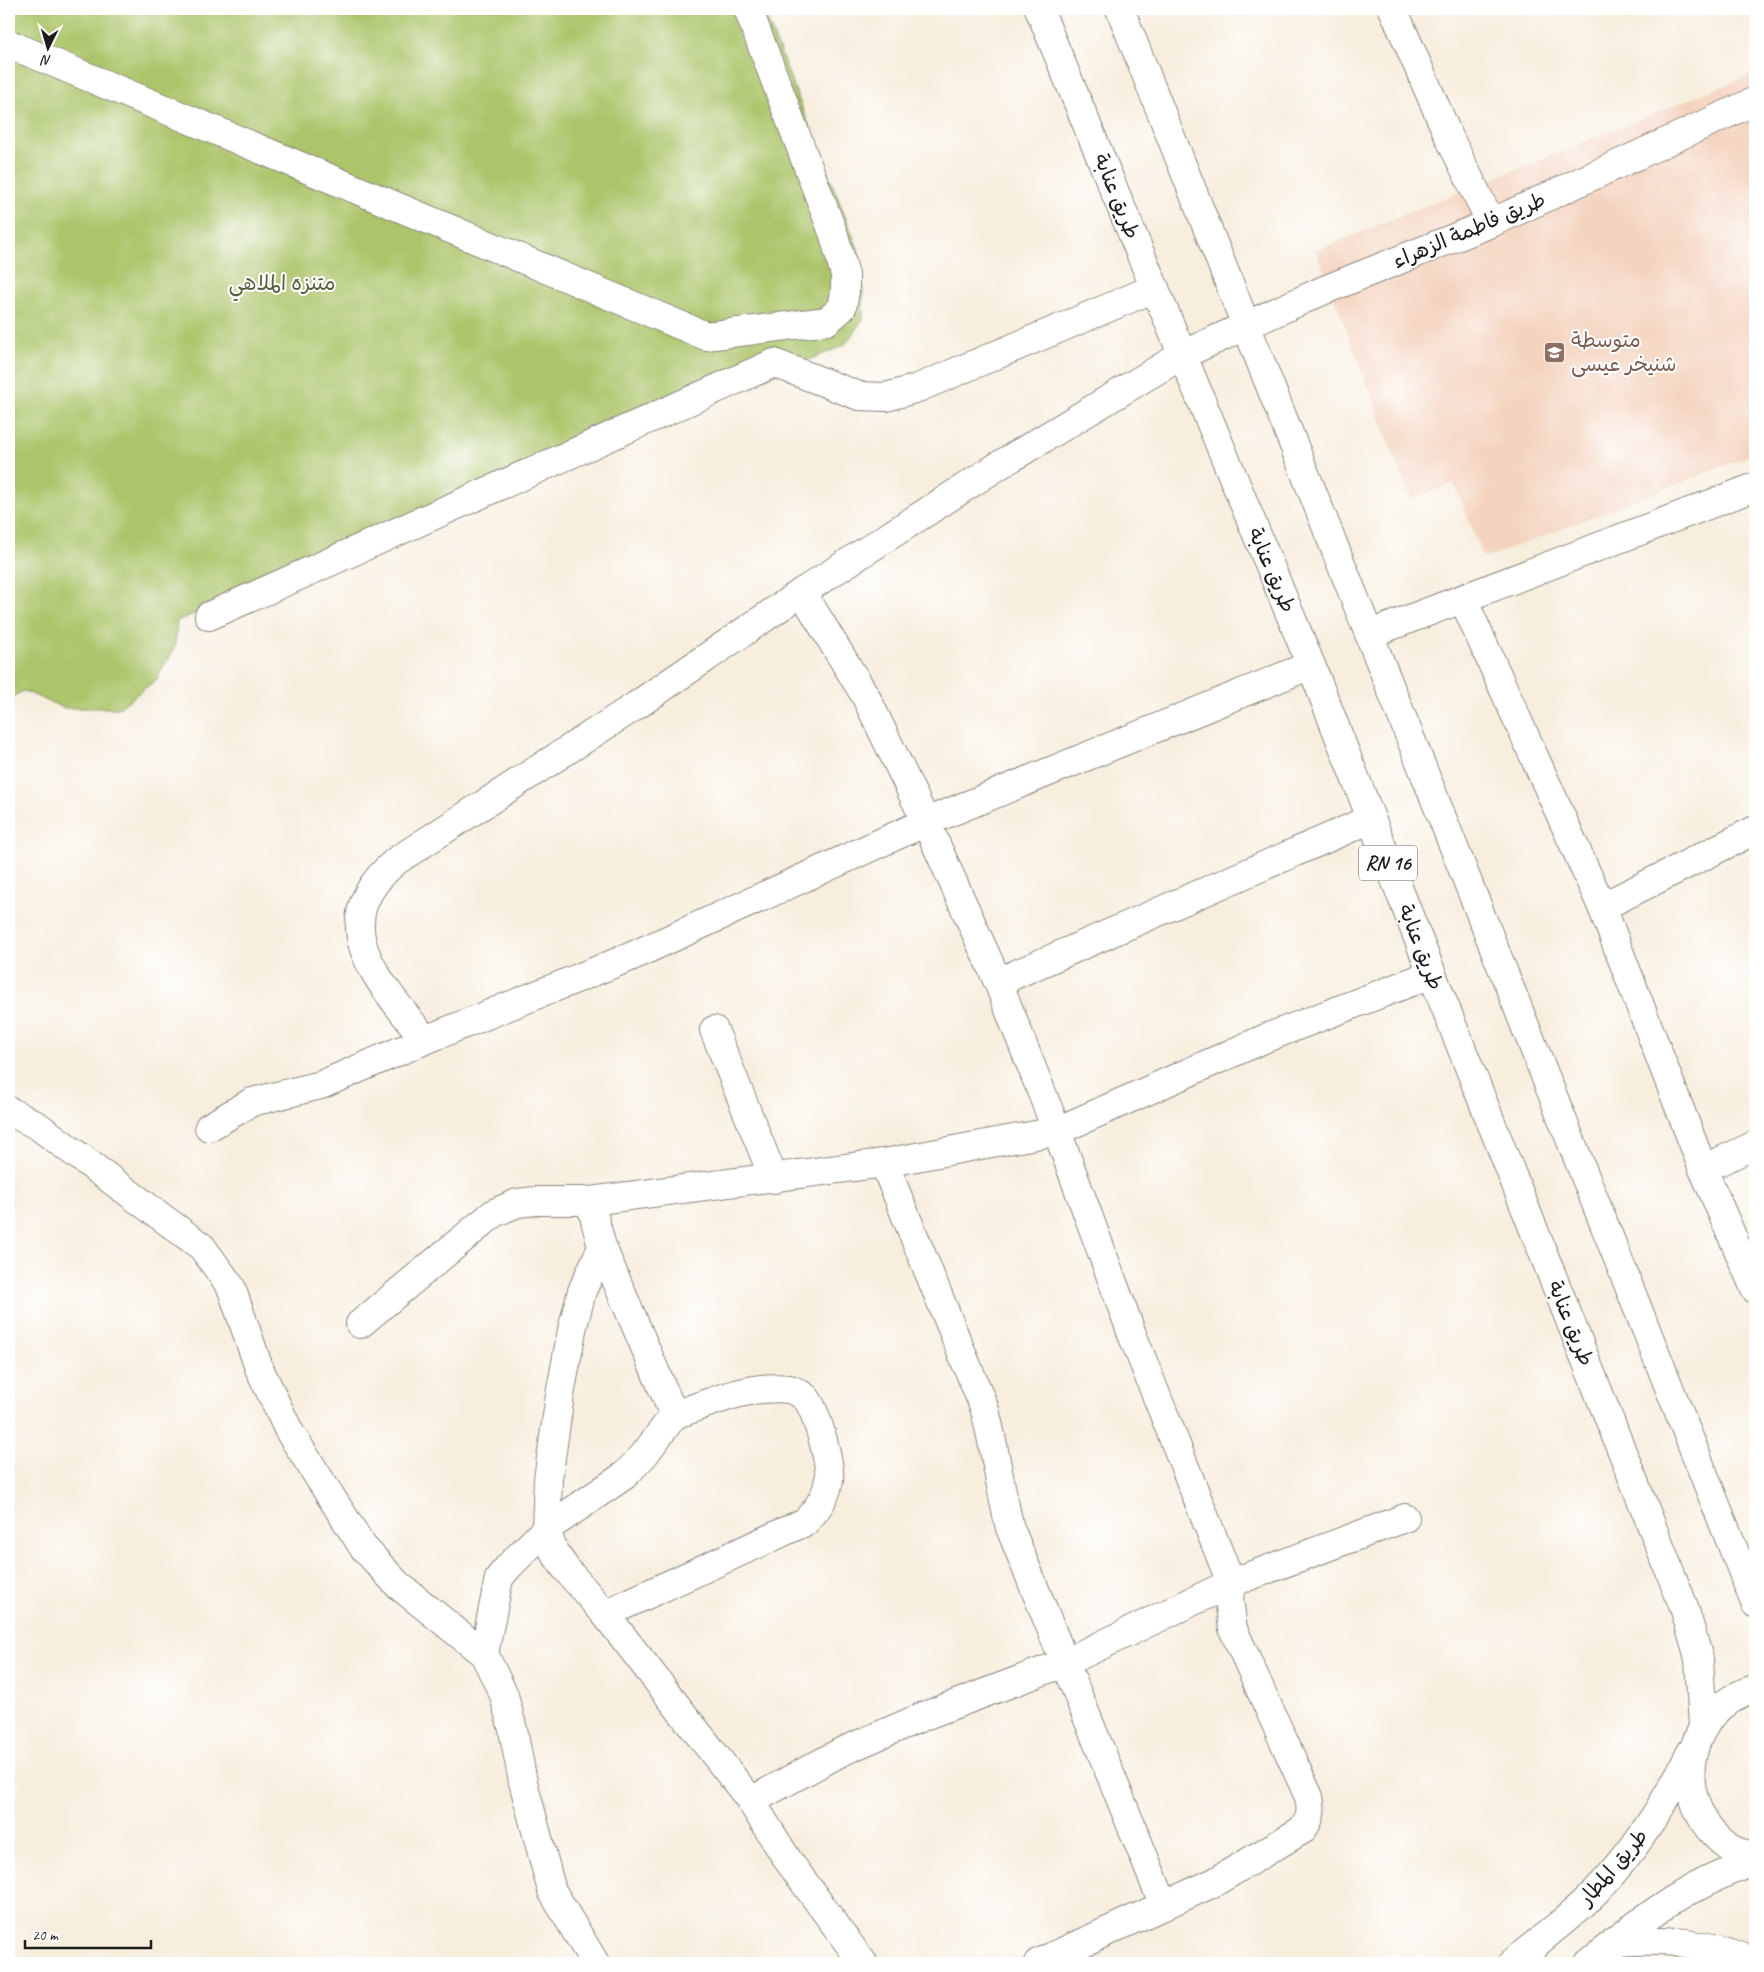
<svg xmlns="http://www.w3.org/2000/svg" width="1764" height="1972" viewBox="0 0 1764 1972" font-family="Caveat,'Playpen Sans Arabic',sans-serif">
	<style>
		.built { fill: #f4d4bf }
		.park { fill: #acc56b; stroke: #647044 }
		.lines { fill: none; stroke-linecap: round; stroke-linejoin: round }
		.minor-casing { stroke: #8a857d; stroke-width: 30 }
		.major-casing { stroke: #8a857d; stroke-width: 30 }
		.highway-casing { stroke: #8a857d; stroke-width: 30 }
		.minor { stroke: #fff; stroke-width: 28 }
		.major { stroke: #fff; stroke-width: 28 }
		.highway { stroke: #fff; stroke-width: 28 }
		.labels { text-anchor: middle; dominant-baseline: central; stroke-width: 4; stroke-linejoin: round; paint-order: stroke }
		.shield { fill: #fff; stroke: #606060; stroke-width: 1 }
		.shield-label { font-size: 20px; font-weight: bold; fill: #1c1c1c }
		.street-label { font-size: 21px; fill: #1c1c1c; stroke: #fff }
		.park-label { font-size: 21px; fill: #56603c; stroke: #fff }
		.education-label { font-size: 21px; fill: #785e54; stroke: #fff; text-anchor: start }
	</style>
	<rect width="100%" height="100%" fill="#fff"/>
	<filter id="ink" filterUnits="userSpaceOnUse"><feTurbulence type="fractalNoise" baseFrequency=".02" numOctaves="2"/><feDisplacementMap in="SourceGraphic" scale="10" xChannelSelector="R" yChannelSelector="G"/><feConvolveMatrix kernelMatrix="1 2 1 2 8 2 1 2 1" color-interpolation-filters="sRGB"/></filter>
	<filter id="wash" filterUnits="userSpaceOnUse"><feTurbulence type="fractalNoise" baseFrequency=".0096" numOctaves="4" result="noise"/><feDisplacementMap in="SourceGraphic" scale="20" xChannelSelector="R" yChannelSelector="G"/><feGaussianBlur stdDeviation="1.12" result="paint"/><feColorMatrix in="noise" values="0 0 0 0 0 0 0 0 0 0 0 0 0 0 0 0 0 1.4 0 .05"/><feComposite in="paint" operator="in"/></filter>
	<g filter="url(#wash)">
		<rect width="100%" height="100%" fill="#f7eede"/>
		<!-- built -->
		<polygon class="built" points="1755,73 1755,454 1484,559 1454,483 1411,500 1316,250"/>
		<!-- park -->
		<polygon class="park" points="9,9 763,9 858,249 863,291 863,319 845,345 177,621 175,646 157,679 119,708 64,708 24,691 9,698"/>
	</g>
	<g filter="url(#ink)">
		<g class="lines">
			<defs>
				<g id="minor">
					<polyline points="1393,9 1448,135 1491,223"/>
					<polyline points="9,44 706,336 827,321 842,308 845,292 845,275 834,235 748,9"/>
					<path d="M802 592 866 697 926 822 998 982 1057 1131 1132 1334 1231 1583 1229 1599 1233 1629 1309 1797C1312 1811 1311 1819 1302 1830L1215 1882 1038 1963"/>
					<polyline points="1463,599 1602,907 1703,1169 1755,1289"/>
					<polyline points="209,616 774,363 859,396 886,397 918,388 1155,288"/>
					<polyline points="1370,634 1755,487"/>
					<polyline points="1602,907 1755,830"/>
					<polyline points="998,982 1371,819"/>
					<polyline points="714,1030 774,1179"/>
					<path d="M425 1040C380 981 320 925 396 861L637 705 802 592 998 466 1182 355 1322 291 1491 223 1755 101"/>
					<polyline points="9,1111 38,1126 202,1247 231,1287 259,1368 289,1431 363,1547 397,1584 484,1654 504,1695 513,1730 523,1782 552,1891 595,1963"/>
					<polyline points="209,1127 252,1102 321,1085 425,1040 630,957 926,822 1311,665"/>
					<path d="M884 1163 984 1407C995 1447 1000 1488 1010 1528L1164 1906"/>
					<polyline points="1703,1169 1755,1145"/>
					<polyline points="590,1201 602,1247 582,1291 572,1330 560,1395 548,1479 546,1529 554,1552 566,1569 605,1614 751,1801 787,1859 863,1963"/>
					<polyline points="360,1324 494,1213 517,1203 536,1201 590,1201 884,1163 1057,1131 1266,1038 1432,974"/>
					<path d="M605 1614 805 1522C817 1510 827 1496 829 1479 831 1463 816 1410 806 1398 803 1395 794 1390 789 1389 750 1384 710 1403 674 1415"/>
					<polyline points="484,1654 499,1578 510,1565 546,1529 625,1475 644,1455 674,1415 602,1247"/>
					<polyline points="751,1801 841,1752 924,1716 1064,1663 1231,1583 1405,1518"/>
				</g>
				<g id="major">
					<path d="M1512 1963C1535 1944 1560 1925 1583 1904 1629 1861 1663 1808 1691 1752"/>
					<path d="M1589 1963C1645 1916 1685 1886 1755 1861"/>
				</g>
				<g id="highway">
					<polyline points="1039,9 1311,665 1432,974 1684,1607 1699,1659 1703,1727"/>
					<polyline points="1120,9 1755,1603"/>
					<path d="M1755 1689C1687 1708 1668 1794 1721 1841 1731 1850 1743 1854 1755 1859"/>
					<path d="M1614 1942C1667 1938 1706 1942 1755 1962"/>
				</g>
			</defs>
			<!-- minor casing -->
			<use href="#minor" class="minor-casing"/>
			<!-- major casing -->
			<use href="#major" class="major-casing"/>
			<!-- highway casing -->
			<use href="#highway" class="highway-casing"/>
			<!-- minor -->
			<use href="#minor" class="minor"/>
			<!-- major -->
			<use href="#major" class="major"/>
			<!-- highway -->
			<use href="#highway" class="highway"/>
		</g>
	</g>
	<!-- icons -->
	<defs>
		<symbol id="school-square" viewBox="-11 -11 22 22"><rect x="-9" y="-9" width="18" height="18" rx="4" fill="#8d6e63" stroke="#fff"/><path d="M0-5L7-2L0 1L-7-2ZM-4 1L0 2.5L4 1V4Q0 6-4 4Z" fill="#fff"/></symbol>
	</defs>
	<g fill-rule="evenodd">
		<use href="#school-square" x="1542" y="340" width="25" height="25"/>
	</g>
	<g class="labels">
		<!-- shield labels -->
		<rect class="shield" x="1359" y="845.5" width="58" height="35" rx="4"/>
		<g class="shield-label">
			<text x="1388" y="863">RN 16</text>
		</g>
		<!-- street labels -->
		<g class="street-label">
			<text transform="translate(1117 196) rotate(68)">طريق عنابة</text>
			<text transform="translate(1469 230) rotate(-23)">طريق فاطمة الزهراء</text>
			<text transform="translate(1272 570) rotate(67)">طريق عنابة</text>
			<text transform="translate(1421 947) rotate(69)">طريق عنابة</text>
			<text transform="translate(1571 1323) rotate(68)">طريق عنابة</text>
			<text transform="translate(1613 1867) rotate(-49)">طريق المطار</text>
		</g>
		<!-- park labels -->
		<g class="park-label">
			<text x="282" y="283">متنزه الملاهي</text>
		</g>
		<!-- education labels -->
		<g class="education-label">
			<text x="1571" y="340">متوسطة<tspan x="1571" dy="24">شنيخر عيسى</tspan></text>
		</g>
	</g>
	<!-- margin -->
	<rect width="1764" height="1972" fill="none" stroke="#fff" stroke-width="30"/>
	<!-- north arrow -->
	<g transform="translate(48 48) rotate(185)" stroke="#ffffff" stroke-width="4" paint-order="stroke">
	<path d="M0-4L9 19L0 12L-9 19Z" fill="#1c1c1c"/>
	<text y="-8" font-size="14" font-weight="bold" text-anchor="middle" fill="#1c1c1c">N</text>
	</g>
	<!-- scale -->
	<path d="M25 1940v8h126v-8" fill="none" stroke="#1c1c1c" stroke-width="2.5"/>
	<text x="32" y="1940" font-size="15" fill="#1c1c1c" stroke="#ffffff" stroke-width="4" paint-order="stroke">20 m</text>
</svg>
